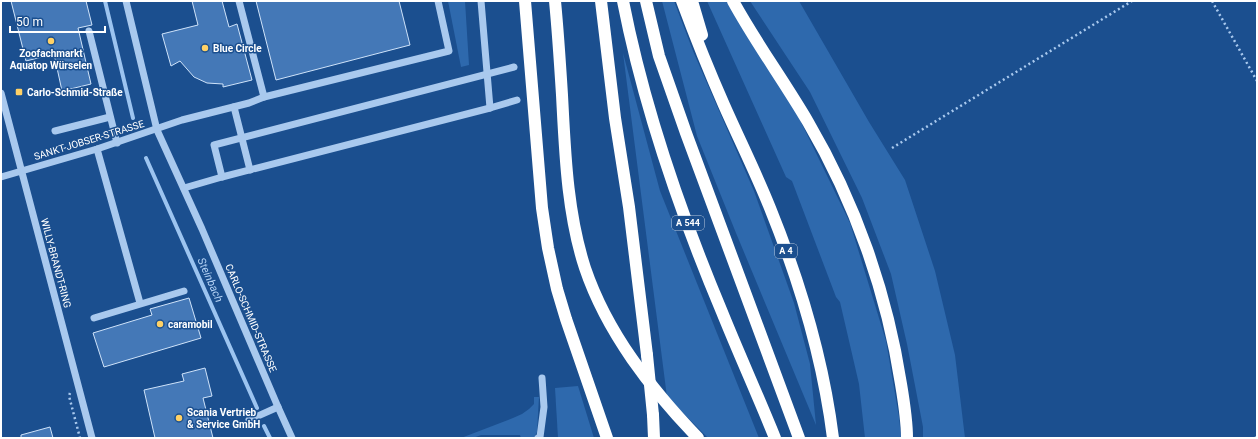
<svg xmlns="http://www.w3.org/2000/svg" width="1258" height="439" viewBox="0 0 1258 439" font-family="Roboto,sans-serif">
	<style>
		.green { fill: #2e69ad }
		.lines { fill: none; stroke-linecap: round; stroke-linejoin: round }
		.stream { stroke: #9cc4f0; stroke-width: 4 }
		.building { fill: #4478b7; stroke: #cfe3fa }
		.path { stroke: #a9c9ee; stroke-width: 2.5; stroke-dasharray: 2 3; stroke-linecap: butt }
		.minor { stroke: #a9c9ee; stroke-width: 7 }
		.highway { stroke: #fff; stroke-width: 12 }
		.highway-bridge { stroke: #fff; stroke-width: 12 }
		.poi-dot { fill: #ffd166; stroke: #1b4f8f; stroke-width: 1.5 }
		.labels { text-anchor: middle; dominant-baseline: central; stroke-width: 3; stroke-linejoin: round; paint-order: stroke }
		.shield { fill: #1b4f8f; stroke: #bbcadd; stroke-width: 1 }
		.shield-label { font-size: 9px; font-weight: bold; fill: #fff }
		.poi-label { font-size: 10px; font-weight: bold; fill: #fff; stroke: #1b4f8f; text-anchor: start }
		.street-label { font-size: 10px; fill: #fff; stroke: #1b4f8f }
		.water-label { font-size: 11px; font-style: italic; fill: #b5d3f5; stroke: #1b4f8f }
	</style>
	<rect width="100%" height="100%" fill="#1b4f8f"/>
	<!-- green -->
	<g class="green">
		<polygon points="448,1 465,1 469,65 461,67"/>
		<polygon points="662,1 674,1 693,51 754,191 794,303 810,364 816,425 736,233 697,136"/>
		<polygon points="707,1 728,1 799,118 850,223 886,341 899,417 901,438 865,438 859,384 840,302 836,297 792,181 786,177"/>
		<polygon points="750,1 799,1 869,122 905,180 935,271 955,355 965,438 923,438 923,427 907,344 891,274 862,198 810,92"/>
		<polygon points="623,53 660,191 759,438 708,438 667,397"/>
		<polygon points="578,386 594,438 558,438 555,388"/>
		<polygon points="534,397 539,397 537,432 534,438 521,438 520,435 481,435 473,438 461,438 513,418 522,414 529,409 534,404"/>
	</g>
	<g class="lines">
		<!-- stream -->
		<g class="stream">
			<polyline points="105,1 133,118"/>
			<polyline points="146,158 257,408"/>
			<polyline points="264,426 270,438"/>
		</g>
	</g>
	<!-- building -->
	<g class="building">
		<polygon points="11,1 86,1 92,25 78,28 91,84 62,91 54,54 26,61"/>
		<polygon points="192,1 222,1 229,27 237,24 252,80 223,87 223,84 207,83 194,77 180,61 171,66 162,34 198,25"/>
		<polygon points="256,1 399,1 410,45 276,80"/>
		<polygon points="189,298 201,338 104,367 93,333 152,315 150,309"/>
		<polygon points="205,368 212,396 203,398 213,438 155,438 144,390 184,381 182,374"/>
		<polygon points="50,427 53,438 21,438 21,435"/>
	</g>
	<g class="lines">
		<!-- path -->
		<g class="path">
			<polyline points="1212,1 1257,81"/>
			<polyline points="892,148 1132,1"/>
			<polyline points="70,393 69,396 80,438"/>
			<polyline points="1255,438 1257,437"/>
		</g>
		<!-- minor -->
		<g class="minor">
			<polyline points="126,1 157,130 202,229 278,407 292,438"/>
			<polyline points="239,1 264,97"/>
			<polyline points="481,1 490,108"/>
			<polyline points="89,31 117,143"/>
			<polyline points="1,93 92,438"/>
			<polyline points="234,107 250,170"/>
			<polyline points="55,131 110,117"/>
			<polyline points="97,149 140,303"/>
			<polyline points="1,177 97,149 182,120 249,103 264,97 449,51 438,1"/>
			<polyline points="222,177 214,145 514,67"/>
			<polyline points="184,188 222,177 490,108 517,100"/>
			<polyline points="94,318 184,291"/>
			<polyline points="249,420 278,407"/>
			<polyline points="538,438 540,437 544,407 542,378"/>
		</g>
		<!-- highway -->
		<g class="highway">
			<polyline points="525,1 542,208 548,248 557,289 566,319 607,438"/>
			<path d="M555 1C558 32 560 63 562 95 565 152 567 213 585 268 607 333 651 389 698 438"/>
			<polyline points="601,1 615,118 629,207 647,355"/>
			<path d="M623 1C644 108 680 212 722 312 739 354 758 396 775 438"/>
			<polyline points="646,1 659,56 686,133 799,438"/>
			<path d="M682 1C695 36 709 71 724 105 739 139 756 173 770 208 800 282 823 358 833 438"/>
			<polyline points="692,1 702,35"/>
			<path d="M733 1C756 43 784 81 808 122 855 202 887 293 901 384 904 402 907 420 907 438"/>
			<polyline points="653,415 654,438"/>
		</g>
		<!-- highway-bridge -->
		<polyline class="highway-bridge" points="647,355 653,415"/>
	</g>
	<!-- markers -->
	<g class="poi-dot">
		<circle cx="51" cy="41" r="4"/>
		<circle cx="205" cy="48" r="4"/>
		<rect x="15" y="88" width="8" height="8" rx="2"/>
		<circle cx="160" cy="324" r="4"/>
		<circle cx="179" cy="418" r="4"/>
	</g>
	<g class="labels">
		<!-- shield labels -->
		<g class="shield">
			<rect x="672" y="216" width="32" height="14" rx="3"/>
			<rect x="775" y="244" width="22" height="14" rx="3"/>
		</g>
		<g class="shield-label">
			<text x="688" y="223">A 544</text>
			<text x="786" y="251">A 4</text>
		</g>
		<!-- poi labels -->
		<g class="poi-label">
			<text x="213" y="48">Blue Circle</text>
			<text x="51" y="53" text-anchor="middle">Zoofachmarkt<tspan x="51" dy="12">Aquatop Würselen</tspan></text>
			<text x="27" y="92">Carlo-Schmid-Straße</text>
			<text x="168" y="324">caramobil</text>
			<text x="187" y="412">Scania Vertrieb<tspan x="187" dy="12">&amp; Service GmbH</tspan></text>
		</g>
		<!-- street labels -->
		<g class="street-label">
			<text transform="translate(89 140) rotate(-17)">SANKT-JOBSER-STRASSE</text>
			<text transform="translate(56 263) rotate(75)">WILLY-BRANDT-RING</text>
			<text transform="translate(251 318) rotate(67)">CARLO-SCHMID-STRASSE</text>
		</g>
		<!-- water labels -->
		<g class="water-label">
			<text transform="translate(210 280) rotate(66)">Steinbach</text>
		</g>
	</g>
	<!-- border -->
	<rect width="1258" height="439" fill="none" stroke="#ffffff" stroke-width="4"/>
	<!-- scale -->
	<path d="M10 26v6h95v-6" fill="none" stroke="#ffffff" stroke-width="2"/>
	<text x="16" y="26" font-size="12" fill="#ffffff" stroke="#1b4f8f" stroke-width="3" paint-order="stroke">50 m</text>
</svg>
